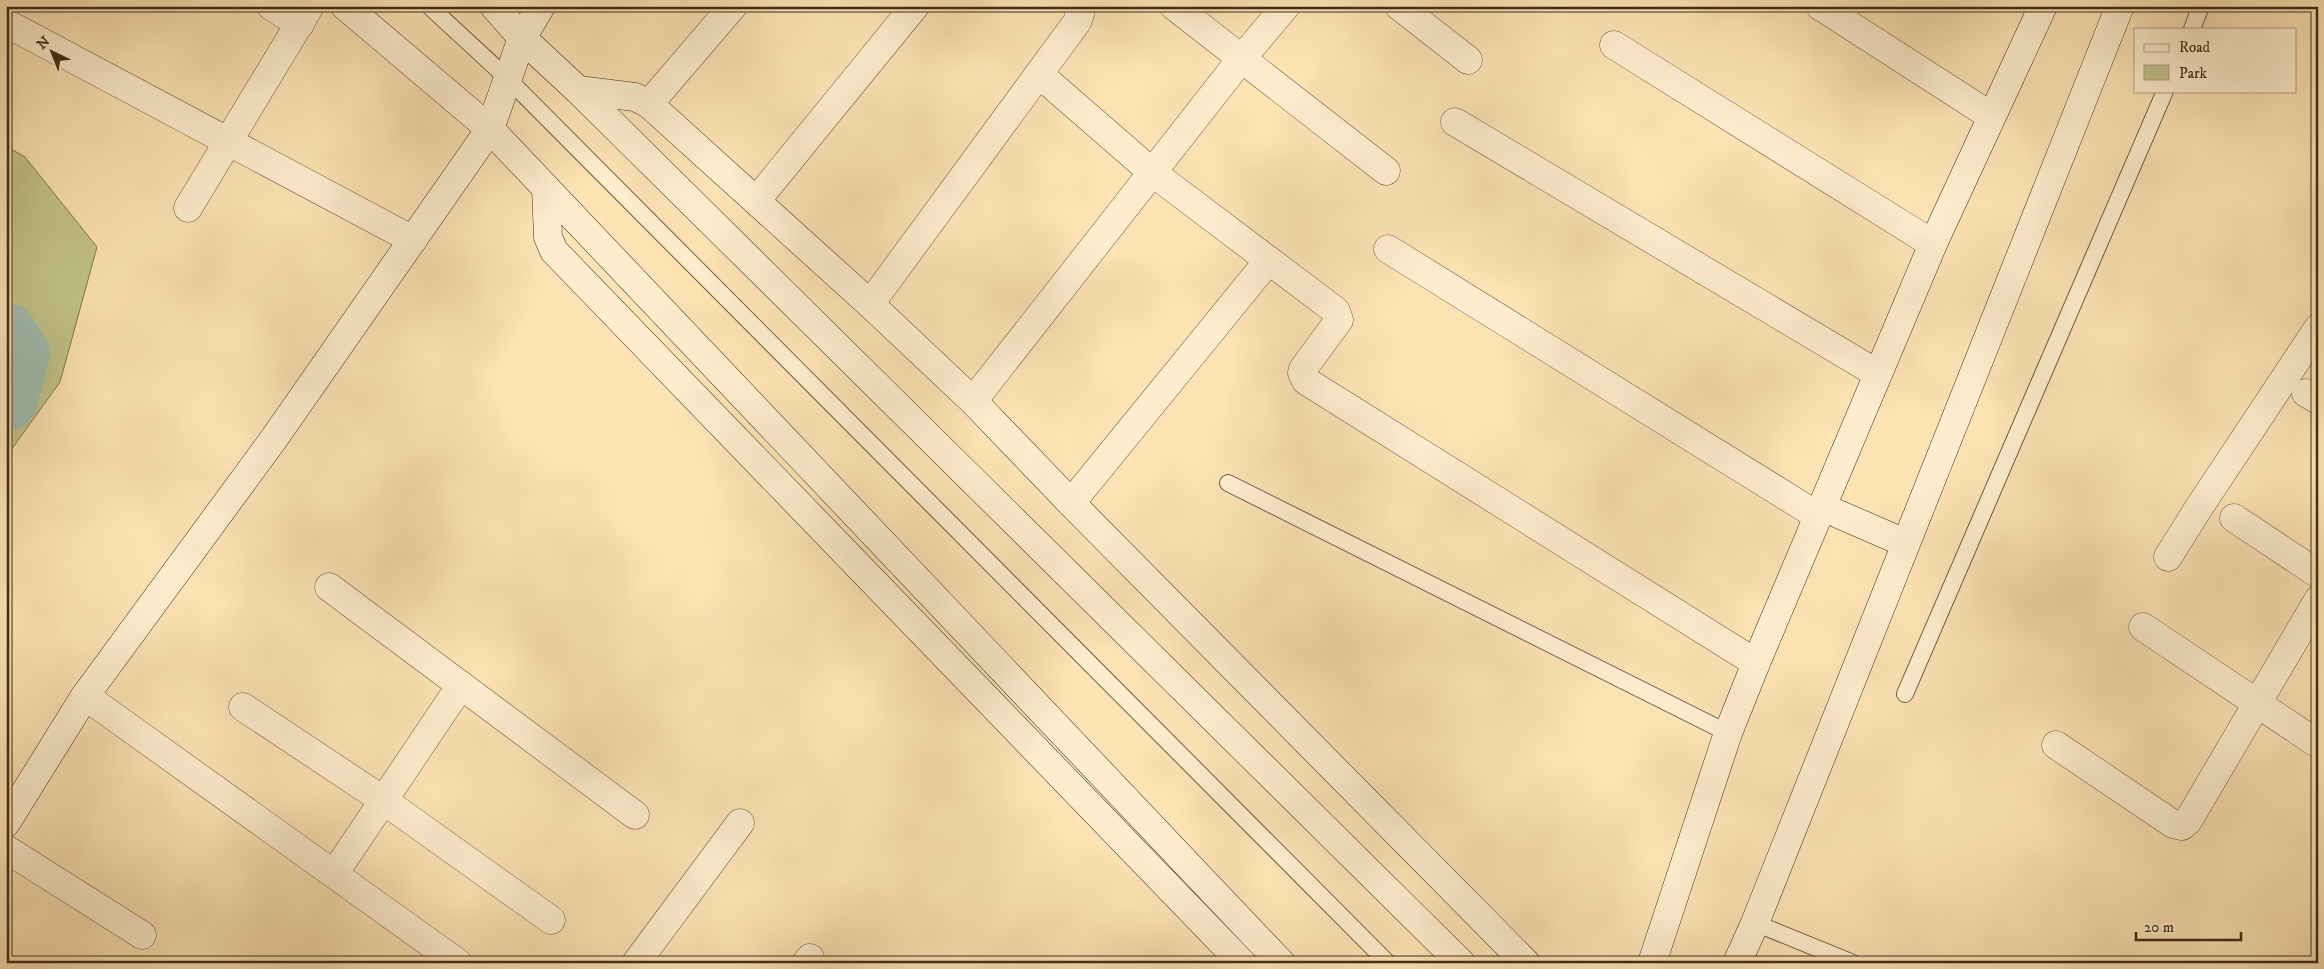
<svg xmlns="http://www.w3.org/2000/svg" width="2324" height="969" viewBox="0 0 2324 969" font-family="'IM FELL DW Pica',serif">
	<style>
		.green { fill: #c2c38b; stroke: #817851 }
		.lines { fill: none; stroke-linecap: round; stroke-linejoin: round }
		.river { stroke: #a0bdb2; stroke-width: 64 }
		.lane-casing { stroke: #6f5a3e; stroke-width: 18 }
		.street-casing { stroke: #6f5a3e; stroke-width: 29 }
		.secondary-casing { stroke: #402c17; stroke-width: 29 }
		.lane { stroke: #fdedce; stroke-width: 16 }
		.street { stroke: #fdedce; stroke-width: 28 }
		.secondary { stroke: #fdedce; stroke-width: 28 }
	</style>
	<rect width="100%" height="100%" fill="#fce3b4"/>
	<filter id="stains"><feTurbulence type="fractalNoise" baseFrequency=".004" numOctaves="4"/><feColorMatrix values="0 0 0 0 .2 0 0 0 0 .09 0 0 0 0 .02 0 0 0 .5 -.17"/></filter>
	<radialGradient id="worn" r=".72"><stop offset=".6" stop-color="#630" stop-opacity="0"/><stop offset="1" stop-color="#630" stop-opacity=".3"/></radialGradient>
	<!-- green -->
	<polygon class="green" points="6,146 25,157 97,247 60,382 6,457"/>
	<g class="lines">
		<!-- river -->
		<polyline class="river" points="6,335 18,354 6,399"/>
		<defs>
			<g id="lane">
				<polyline points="429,6 508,79 1388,963"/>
				<polyline points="2192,29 2201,6"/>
				<polyline points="1228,483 1728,733"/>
				<polyline points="1905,694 2165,91"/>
				<polyline points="1755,923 1853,963"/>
			</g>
			<g id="street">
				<polyline points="271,6 300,24"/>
				<polyline points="1174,6 1386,171"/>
				<polyline points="1399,6 1468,60"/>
				<polyline points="1820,6 1991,116"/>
				<polyline points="6,23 413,240"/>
				<polyline points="1614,45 1933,244"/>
				<polyline points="1039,74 1153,173 1336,311 1339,320 1303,369 1302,373 1306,381 1756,663"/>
				<polyline points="649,104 733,6"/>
				<polyline points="1455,122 1878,374"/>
				<polyline points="756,201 915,6"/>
				<polyline points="188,208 310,6"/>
				<polyline points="1388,249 1818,516"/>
				<polyline points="870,304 1077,22 1080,14 1078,6"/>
				<polyline points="2306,393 2318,400"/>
				<polyline points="973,401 1242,58 1286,6"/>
				<polyline points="1071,503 1268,261"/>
				<polyline points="2234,518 2318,574"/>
				<polyline points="2168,557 2198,509 2318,328"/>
				<polyline points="329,587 635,815"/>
				<polyline points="2143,627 2318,744"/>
				<polyline points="85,696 458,963"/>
				<polyline points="243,707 383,800 551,920"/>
				<polyline points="2056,745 2173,824 2182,826 2188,821 2318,600"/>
				<polyline points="6,849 142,935"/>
				<polyline points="334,874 461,685"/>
				<polyline points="636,963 740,823"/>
				<polyline points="806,963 810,958"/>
			</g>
			<g id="secondary">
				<polyline points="345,6 490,129 1281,963"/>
				<polyline points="494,6 522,38 578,90 1461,963"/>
				<polyline points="578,90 635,97 649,104 870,304 973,401 1071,503 1526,963"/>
				<polyline points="546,188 548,237 554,251 1242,963"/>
				<polyline points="1822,507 1905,543"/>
				<polyline points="6,823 85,696 273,440 490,129 522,38 541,6"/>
				<polyline points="1652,963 1728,733 1756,663 1933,244 2043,6"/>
				<polyline points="1737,963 1755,923 2120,6"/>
			</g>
		</defs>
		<!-- lane casing -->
		<use href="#lane" class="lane-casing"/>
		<!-- street casing -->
		<use href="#street" class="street-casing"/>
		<!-- secondary casing -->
		<use href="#secondary" class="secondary-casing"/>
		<!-- lane -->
		<use href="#lane" class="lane"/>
		<!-- street -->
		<use href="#street" class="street"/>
		<!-- secondary -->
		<use href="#secondary" class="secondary"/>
	</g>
	<!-- margin -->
	<rect width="2324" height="969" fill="none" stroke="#fce3b4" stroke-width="25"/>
	<rect x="8" y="8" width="2309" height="954" fill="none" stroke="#402c17" stroke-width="2.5"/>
	<rect x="12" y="12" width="2299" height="944" fill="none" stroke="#402c17"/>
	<!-- legend -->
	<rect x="2134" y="28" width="162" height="65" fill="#fdedce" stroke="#b1a085"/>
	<rect x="2144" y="44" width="25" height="8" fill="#fdedce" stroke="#b1a085"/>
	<text x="2179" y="52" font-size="15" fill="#402c17">Road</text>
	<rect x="2144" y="65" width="25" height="15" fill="#c2c38b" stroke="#b1a085"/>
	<text x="2179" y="78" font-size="15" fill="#402c17">Park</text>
	<!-- north arrow -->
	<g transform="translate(52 52) rotate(317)" stroke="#fdedce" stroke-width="4" paint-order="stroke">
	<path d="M0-4L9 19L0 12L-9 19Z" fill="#402c17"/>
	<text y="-8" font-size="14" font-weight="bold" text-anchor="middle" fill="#402c17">N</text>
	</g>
	<!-- scale -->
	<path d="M2136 932v8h105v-8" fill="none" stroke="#402c17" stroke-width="2.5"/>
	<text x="2144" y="932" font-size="15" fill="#402c17" stroke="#fdedce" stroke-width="4" paint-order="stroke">20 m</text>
	<rect width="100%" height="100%" filter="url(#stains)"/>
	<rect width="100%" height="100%" fill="url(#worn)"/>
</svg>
